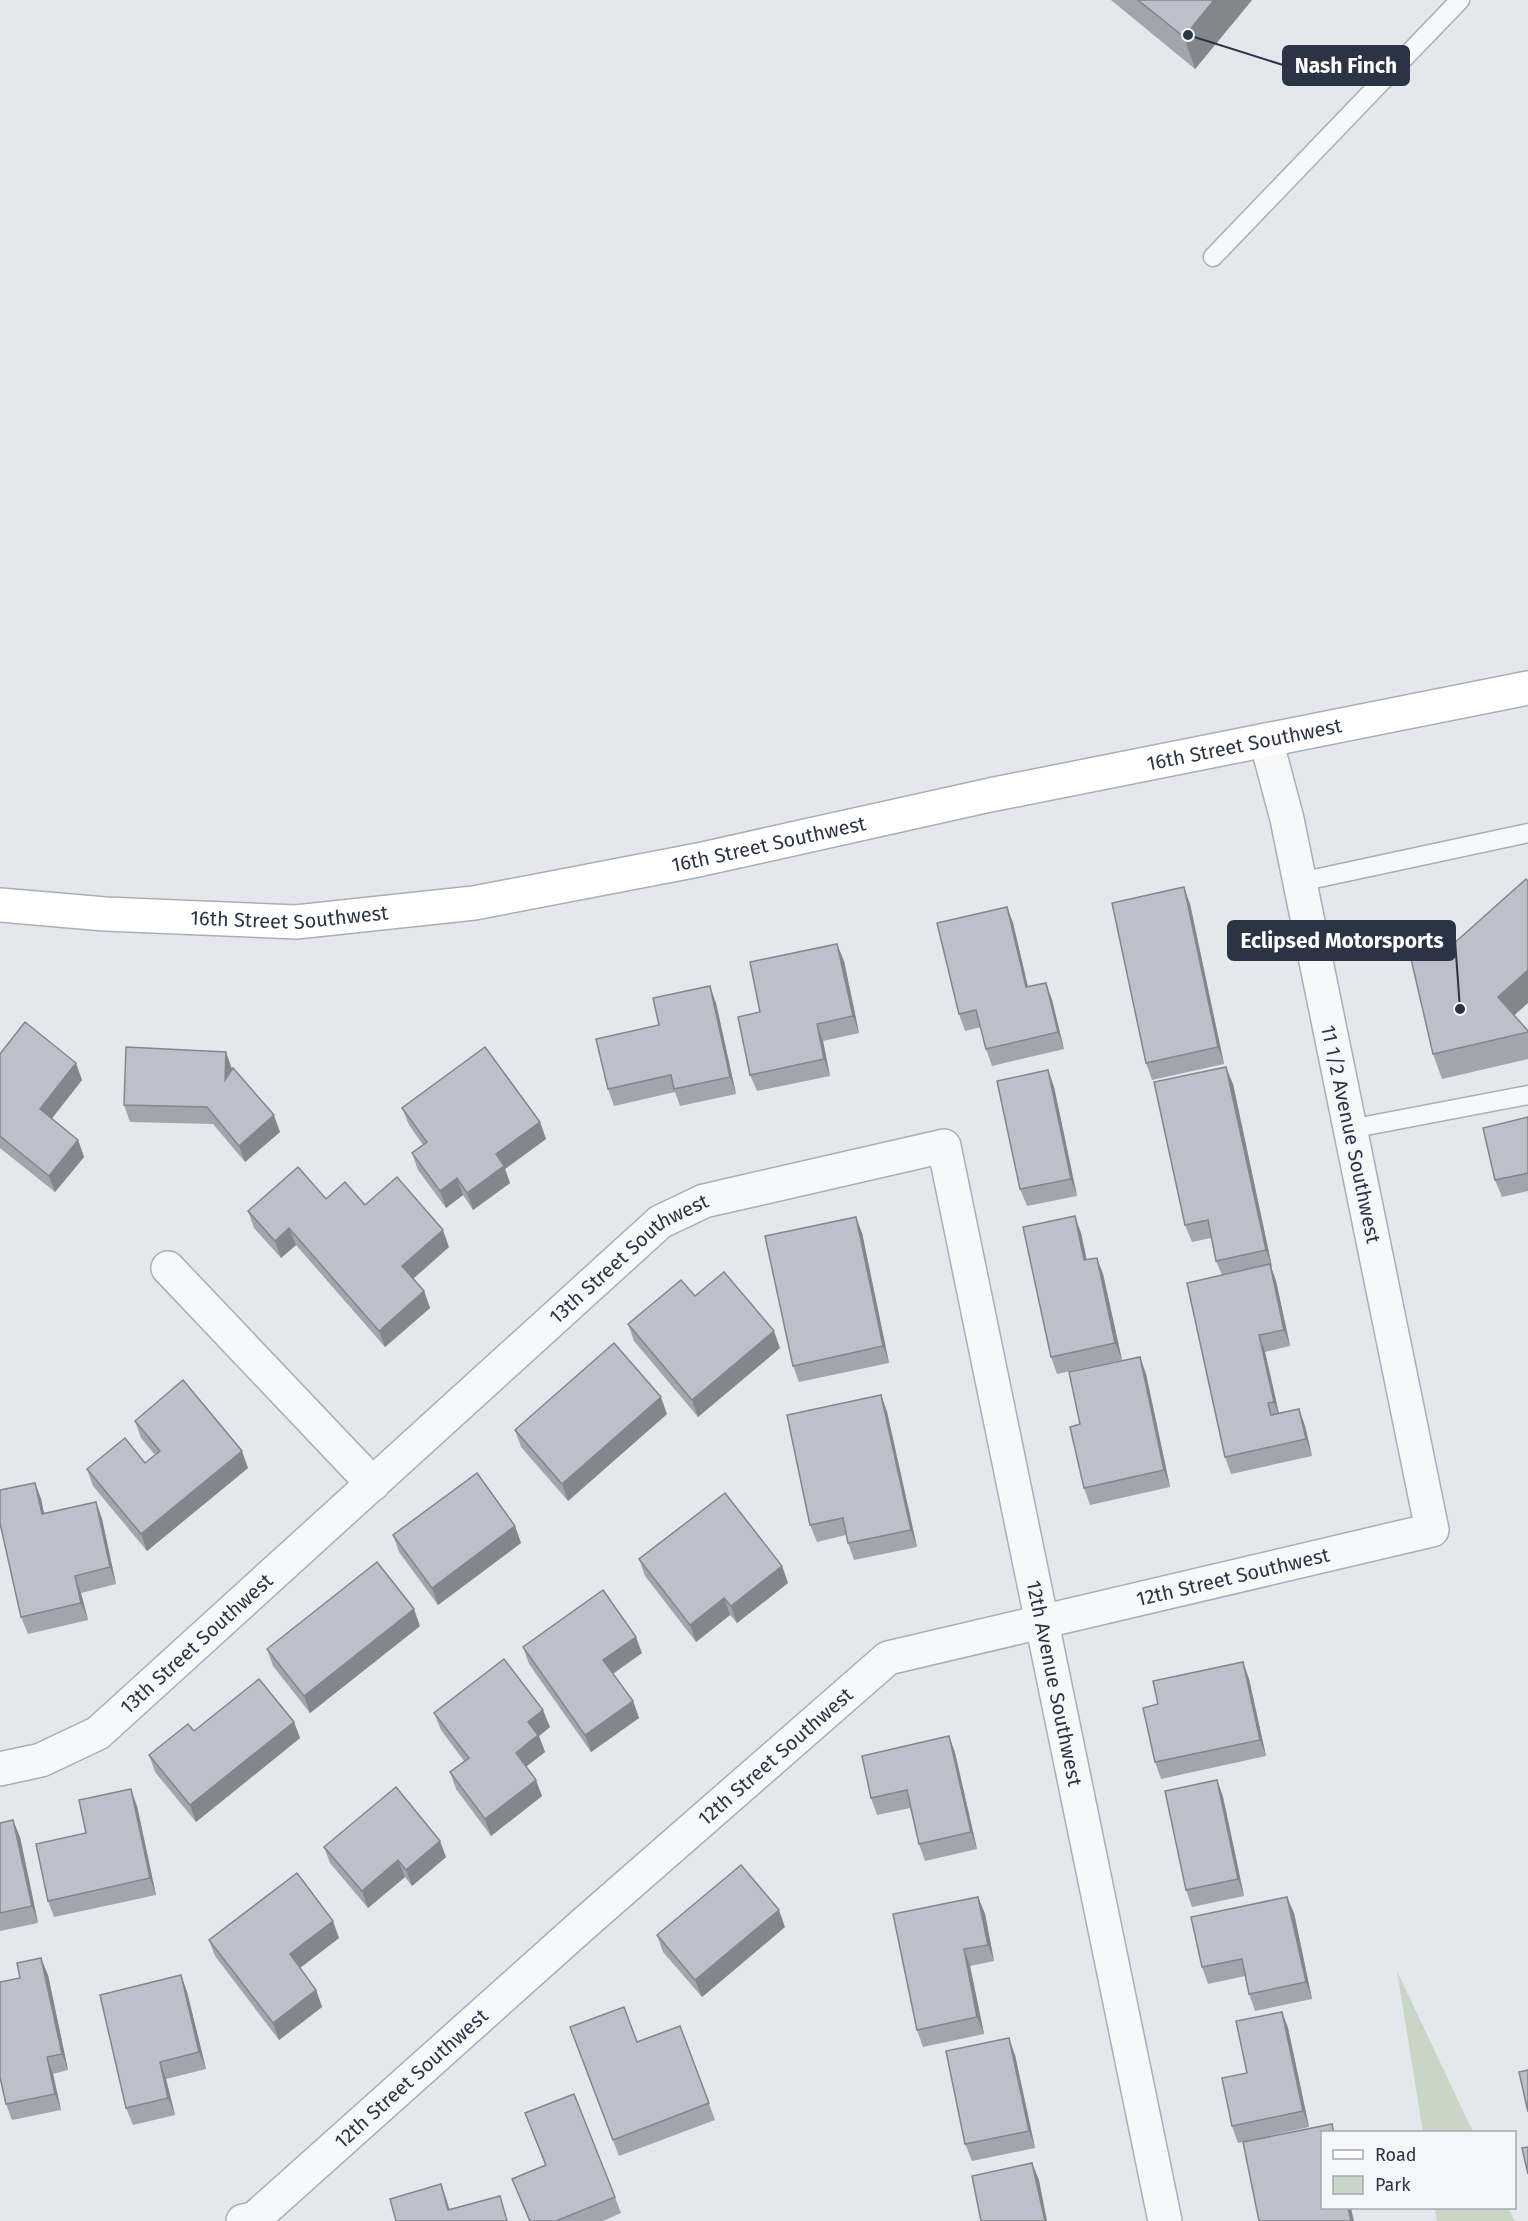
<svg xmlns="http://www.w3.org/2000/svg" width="1528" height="2221" viewBox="0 0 1528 2221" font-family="'Fira Sans',sans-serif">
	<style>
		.green { fill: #c9d6c5 }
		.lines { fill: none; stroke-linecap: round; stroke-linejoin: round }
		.service-casing { stroke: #a9aeb7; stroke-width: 21 }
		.minor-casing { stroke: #a9aeb7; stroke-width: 36 }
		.secondary-casing { stroke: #a9aeb7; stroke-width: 36 }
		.service { stroke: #f7f8fa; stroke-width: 18 }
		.minor { stroke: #f7f8fa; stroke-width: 33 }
		.secondary { stroke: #fff; stroke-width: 33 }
		.wall { fill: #a1a5ae }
		.shaded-wall { fill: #83868d }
		.building { fill: #bbc0ca; stroke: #83868d; stroke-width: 1.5 }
		.labels { text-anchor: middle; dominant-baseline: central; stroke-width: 4.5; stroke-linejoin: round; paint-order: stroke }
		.street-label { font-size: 20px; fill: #2b3445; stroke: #f4f6f9 }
		.leader { fill: none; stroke: #2b3445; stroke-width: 2 }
		.callout-dot { fill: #2b3445; stroke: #f4f6f9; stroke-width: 2 }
		.callout { fill: #2b3445; stroke: #2b3445; stroke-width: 2 }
		.callout-label { font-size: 21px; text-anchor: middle; font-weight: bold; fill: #fff }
	</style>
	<rect width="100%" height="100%" fill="#e4e7ec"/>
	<!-- green -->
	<g class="green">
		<polygon points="1397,1971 1473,2132 1423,2132"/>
		<polygon points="1435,2208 1508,2208 1515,2221 1437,2221"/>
	</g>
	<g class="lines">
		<defs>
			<g id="service">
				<polyline points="1213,257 1460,0"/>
				<polyline points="1300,882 1528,833"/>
				<polyline points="1350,1129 1528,1095"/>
			</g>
			<g id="minor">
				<polyline points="168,1268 373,1484"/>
				<path id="s1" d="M0 1769 41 1760 98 1733 660 1222 704 1201 944 1146 1165 2221"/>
				<path id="s2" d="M243 2221 254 2219 587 1921 888 1658 1432 1530 1287 819 1266 740"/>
			</g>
			<g id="secondary">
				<path id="s3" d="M0 905 105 914 296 922 474 903 698 860 990 795 1528 688"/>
			</g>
		</defs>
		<!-- service casing -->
		<use href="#service" class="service-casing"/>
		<!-- minor casing -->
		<use href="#minor" class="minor-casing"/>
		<!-- secondary casing -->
		<use href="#secondary" class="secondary-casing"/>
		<!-- service -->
		<use href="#service" class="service"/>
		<!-- minor -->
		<use href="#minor" class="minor"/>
		<!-- secondary -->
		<use href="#secondary" class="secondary"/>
	</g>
	<!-- wall -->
	<g class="wall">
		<polygon points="1111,0 1252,0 1195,69"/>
		<polygon points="1190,904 1224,1064 1152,1080 1146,1063"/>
		<polygon points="1007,907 1013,923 1028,987 1046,983 1052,1000 1064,1049 992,1066 986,1049 981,1027 965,1031 959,1014"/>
		<polygon points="844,961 859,1033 823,1041 830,1076 757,1091 750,1075 760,1012"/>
		<polygon points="716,1003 736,1094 680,1106 675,1092 614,1106 608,1089 659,1025"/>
		<polygon points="1514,1015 1528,1031 1528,1059 1442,1079 1433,1054"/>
		<polygon points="0,1054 82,1080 52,1118 78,1140 84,1157 55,1192 0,1148"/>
		<polygon points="232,1069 280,1132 245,1162 213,1124 130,1122 124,1105"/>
		<polygon points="1048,1070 1054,1087 1077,1196 1027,1206 1020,1189"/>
		<polygon points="1233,1084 1272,1267 1271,1267 1276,1281 1290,1346 1265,1352 1279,1413 1299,1409 1305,1426 1312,1456 1231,1474 1225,1457 1222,1275 1216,1261 1211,1238 1192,1242 1185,1225"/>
		<polygon points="402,1108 540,1122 546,1139 505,1169 510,1183 473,1210 463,1195 446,1208 418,1170 412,1153 423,1145 409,1125"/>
		<polygon points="1528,1117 1528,1191 1502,1197 1495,1180"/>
		<polygon points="326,1199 365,1205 449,1247 413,1279 424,1291 430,1308 385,1347 296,1245 281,1258 254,1228 248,1211"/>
		<polygon points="862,1233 889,1363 799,1382 793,1366"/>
		<polygon points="1081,1233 1087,1260 1103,1274 1122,1360 1057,1374 1051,1357"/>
		<polygon points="695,1296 780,1348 698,1417 634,1341 628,1324"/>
		<polygon points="1140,1357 1146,1374 1170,1487 1090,1505 1084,1488 1080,1424"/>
		<polygon points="881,1395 887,1412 917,1547 854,1560 848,1543 846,1535 817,1542 810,1525"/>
		<polygon points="667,1414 568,1501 521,1447 515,1430"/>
		<polygon points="135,1421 248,1468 147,1551 93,1486 87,1469 145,1463 155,1455 141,1438"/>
		<polygon points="35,1483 41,1499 44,1514 96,1502 102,1519 116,1584 81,1593 88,1620 28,1634 21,1617"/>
		<polygon points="515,1526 521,1543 438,1605 399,1552 393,1535"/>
		<polygon points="639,1559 782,1566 788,1583 737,1623 730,1615 696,1642 645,1576"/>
		<polygon points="420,1626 310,1713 273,1666 267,1649"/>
		<polygon points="523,1647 642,1653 613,1674 633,1701 639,1718 591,1752 529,1664"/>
		<polygon points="1243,1662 1249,1679 1266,1756 1161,1779 1155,1762 1158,1704"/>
		<polygon points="434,1713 550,1727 539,1736 545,1752 526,1766 542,1796 491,1836 456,1789 450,1772 464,1761 441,1730"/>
		<polygon points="294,1722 300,1738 196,1822 155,1772 149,1755 194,1731"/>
		<polygon points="949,1736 955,1753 977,1849 925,1861 919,1844 910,1808 877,1815 871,1798"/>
		<polygon points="1217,1780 1223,1797 1244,1896 1192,1907 1186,1890"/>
		<polygon points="137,1806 156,1895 54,1917 48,1901 86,1833"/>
		<polygon points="0,1823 20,1837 38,1923 0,1931"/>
		<polygon points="324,1847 446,1857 412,1886 405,1877 368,1908 330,1863"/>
		<polygon points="978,1897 985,1914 994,1961 970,1966 984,2034 923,2047 917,2030"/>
		<polygon points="1294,1913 1312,1999 1255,2011 1249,1994 1245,1976 1208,1984 1202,1967"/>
		<polygon points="785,1927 702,1997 663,1952 657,1935"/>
		<polygon points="339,1938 300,1968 316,1990 322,2007 279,2040 215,1956 209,1940"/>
		<polygon points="48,1975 68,2070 53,2074 61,2110 12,2120 6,2104"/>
		<polygon points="181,1975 187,1992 206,2069 166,2079 175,2115 133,2125 126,2108"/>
		<polygon points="1282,2012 1288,2028 1309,2127 1238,2143 1232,2126 1247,2073"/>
		<polygon points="680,2026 715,2120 619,2156 570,2027 637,2042"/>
		<polygon points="1015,2055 1035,2148 972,2161 965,2144"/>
		<polygon points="525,2113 615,2197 621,2213 603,2221 529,2221 512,2179 545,2165"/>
	</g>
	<!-- shaded-wall -->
	<g class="shaded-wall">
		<polygon points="1214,0 1252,0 1195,69 1184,37"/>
		<polygon points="1184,887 1190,904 1224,1064 1218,1047"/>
		<polygon points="1007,907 1013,923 1032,1004 1026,987"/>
		<polygon points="837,944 844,961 859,1033 853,1016"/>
		<polygon points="1528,970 1528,1003 1507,1022 1498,997"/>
		<polygon points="1046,983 1052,1000 1064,1049 1058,1032"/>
		<polygon points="710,986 716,1003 736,1094 730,1077"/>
		<polygon points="817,1024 823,1041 830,1076 824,1059"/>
		<polygon points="226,1052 232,1069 225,1080"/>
		<polygon points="76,1063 82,1080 46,1126 40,1109"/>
		<polygon points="1226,1067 1233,1084 1272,1267 1266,1250"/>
		<polygon points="1048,1070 1054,1087 1077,1196 1071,1179"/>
		<polygon points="274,1115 280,1132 245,1162 239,1146"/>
		<polygon points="540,1122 546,1139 505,1169 510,1183 473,1210 467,1193 496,1154"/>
		<polygon points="78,1140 84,1157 55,1192 49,1176"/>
		<polygon points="457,1178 463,1195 446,1208 440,1191"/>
		<polygon points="1075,1216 1081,1233 1090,1277 1084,1260"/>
		<polygon points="856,1217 862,1233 889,1363 883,1346"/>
		<polygon points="289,1228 296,1245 281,1258 275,1241"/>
		<polygon points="443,1230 449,1247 408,1283 402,1266"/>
		<polygon points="1097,1258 1103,1274 1122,1360 1115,1343"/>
		<polygon points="1270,1264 1276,1281 1290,1346 1284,1330"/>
		<polygon points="424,1291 430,1308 385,1347 379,1331"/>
		<polygon points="774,1331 780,1348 698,1417 692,1400"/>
		<polygon points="1259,1335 1265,1352 1280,1419 1274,1402"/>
		<polygon points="1140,1357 1146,1374 1170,1487 1164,1470"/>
		<polygon points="881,1395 887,1412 917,1547 911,1530"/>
		<polygon points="661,1397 667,1414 568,1501 562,1484"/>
		<polygon points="1299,1409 1305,1426 1312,1456 1306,1439"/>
		<polygon points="242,1451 248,1468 147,1551 141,1534"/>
		<polygon points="35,1483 41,1499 48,1531 42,1514"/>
		<polygon points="96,1502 102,1519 116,1584 110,1567"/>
		<polygon points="515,1526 521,1543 438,1605 432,1588"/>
		<polygon points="782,1566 788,1583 737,1623 731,1606"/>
		<polygon points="75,1576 81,1593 88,1620 81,1603"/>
		<polygon points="724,1598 730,1615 696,1642 690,1625"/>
		<polygon points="414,1609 420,1626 310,1713 304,1696"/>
		<polygon points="636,1637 642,1653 609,1676 603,1660"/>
		<polygon points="1243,1662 1249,1679 1266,1756 1260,1740"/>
		<polygon points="633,1701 639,1718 591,1752 585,1735"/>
		<polygon points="543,1710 550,1727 539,1736 545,1752 522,1770 516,1753 528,1722"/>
		<polygon points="294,1722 300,1738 196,1822 190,1805"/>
		<polygon points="949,1736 955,1753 977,1849 971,1832"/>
		<polygon points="536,1780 542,1796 491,1836 485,1819"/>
		<polygon points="1217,1780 1223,1797 1244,1896 1238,1879"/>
		<polygon points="131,1789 137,1806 156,1895 150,1878"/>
		<polygon points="13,1820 20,1837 38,1923 32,1906"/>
		<polygon points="440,1841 446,1857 412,1886 406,1870"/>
		<polygon points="398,1860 405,1877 368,1908 362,1891"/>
		<polygon points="978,1897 985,1914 994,1961 988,1945"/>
		<polygon points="1287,1897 1294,1913 1312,1999 1306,1982"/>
		<polygon points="779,1910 785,1927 702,1997 695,1980"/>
		<polygon points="333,1921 339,1938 296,1971 290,1954"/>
		<polygon points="964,1949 970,1966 984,2034 977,2017"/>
		<polygon points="41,1958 48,1975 68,2070 62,2054"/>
		<polygon points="181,1975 187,1992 206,2069 199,2052"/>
		<polygon points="316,1990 322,2007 279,2040 273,2023"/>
		<polygon points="1282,2012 1288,2028 1309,2127 1303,2111"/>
		<polygon points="1009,2038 1015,2055 1035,2148 1029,2131"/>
		<polygon points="47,2057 53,2074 61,2110 55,2094"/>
		<polygon points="160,2062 166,2079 175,2115 168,2098"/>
		<polygon points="1032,2163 1039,2180 1047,2221 1045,2221"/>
		<polygon points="441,2184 447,2201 453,2221 448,2210"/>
		<polygon points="1348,2208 1351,2208 1354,2221 1351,2221"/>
	</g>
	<!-- building -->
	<g class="building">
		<polygon points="1138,0 1214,0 1184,37"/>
		<polygon points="1526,879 1528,881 1528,970 1498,997 1528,1031 1528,1032 1433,1054 1406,937 1437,930 1451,946"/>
		<polygon points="1184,887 1218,1047 1146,1063 1112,903"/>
		<polygon points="1007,907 1026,987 1046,983 1058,1032 986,1049 976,1010 959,1014 937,923"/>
		<polygon points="837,944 853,1016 817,1024 824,1059 750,1075 738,1017 760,1012 750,962"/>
		<polygon points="710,986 730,1077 674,1089 671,1075 608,1089 596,1039 659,1025 653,998"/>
		<polygon points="25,1022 76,1063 40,1109 78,1140 49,1176 0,1136 0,1054"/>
		<polygon points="126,1047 226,1052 225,1080 233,1068 274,1115 239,1146 207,1107 124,1105"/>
		<polygon points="485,1047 540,1122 496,1154 504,1166 467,1193 457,1178 440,1191 412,1153 427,1142 402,1108"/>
		<polygon points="1226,1067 1266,1250 1216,1261 1208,1220 1185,1225 1154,1082"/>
		<polygon points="1048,1070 1071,1179 1020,1189 997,1081"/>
		<polygon points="1528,1117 1528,1173 1495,1180 1483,1128"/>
		<polygon points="298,1167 326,1199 345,1182 365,1205 397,1177 443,1230 402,1266 424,1291 379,1331 289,1228 275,1241 248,1211"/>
		<polygon points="1075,1216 1084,1260 1097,1258 1115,1343 1051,1357 1023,1227"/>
		<polygon points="856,1217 883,1346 793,1366 765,1236"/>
		<polygon points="1270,1264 1284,1330 1259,1335 1274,1402 1268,1403 1271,1415 1299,1409 1306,1439 1225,1457 1187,1283"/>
		<polygon points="724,1272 774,1331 692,1400 628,1324 681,1280 695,1296"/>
		<polygon points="614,1343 661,1397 562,1484 515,1430"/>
		<polygon points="1140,1357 1164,1470 1084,1488 1070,1427 1080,1424 1069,1372"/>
		<polygon points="183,1380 242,1451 141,1534 87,1469 125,1438 145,1463 160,1451 135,1421"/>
		<polygon points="881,1395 911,1530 848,1543 843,1518 810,1525 787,1415"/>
		<polygon points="477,1473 515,1526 432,1588 393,1535"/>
		<polygon points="35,1483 42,1514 96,1502 110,1567 75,1576 81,1603 21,1617 0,1523 0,1490"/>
		<polygon points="725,1493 782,1566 731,1606 724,1598 690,1625 639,1559"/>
		<polygon points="377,1562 414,1609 304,1696 267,1649"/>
		<polygon points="603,1590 636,1637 603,1660 633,1701 585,1735 523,1647"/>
		<polygon points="504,1659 543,1710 528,1722 538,1735 516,1753 536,1780 485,1819 450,1772 469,1758 434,1713"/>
		<polygon points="1243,1662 1260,1740 1155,1762 1143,1708 1158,1704 1153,1681"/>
		<polygon points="259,1679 294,1722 190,1805 149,1755 188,1724 194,1731"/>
		<polygon points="949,1736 971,1832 919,1844 907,1790 871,1798 862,1756"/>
		<polygon points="1217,1780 1238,1879 1186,1890 1165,1791"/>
		<polygon points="396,1787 440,1841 406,1870 398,1860 362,1891 324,1847"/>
		<polygon points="131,1789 150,1878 48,1901 36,1844 86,1833 79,1800"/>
		<polygon points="13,1820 32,1906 0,1913 0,1823"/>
		<polygon points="741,1865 779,1910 695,1980 657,1935"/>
		<polygon points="297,1873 333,1921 290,1954 316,1990 273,2023 209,1940"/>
		<polygon points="978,1897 988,1945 964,1949 977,2017 917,2030 893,1914"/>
		<polygon points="1287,1897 1306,1982 1249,1994 1242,1959 1202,1967 1191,1917"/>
		<polygon points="41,1958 62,2054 47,2057 55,2094 6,2104 0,2077 0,1982 20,1978 17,1963"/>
		<polygon points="181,1975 199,2052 160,2062 168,2098 126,2108 100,1995"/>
		<polygon points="624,2007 637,2042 680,2026 709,2103 613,2140 570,2027"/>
		<polygon points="1282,2012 1303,2111 1232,2126 1222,2078 1247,2073 1236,2021"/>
		<polygon points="1009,2038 1029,2131 965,2144 946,2051"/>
		<polygon points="1528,2070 1528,2112 1519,2072"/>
		<polygon points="574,2094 615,2197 556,2221 530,2221 512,2179 546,2165 525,2113"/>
		<polygon points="1332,2124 1334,2133 1323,2133 1323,2208 1348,2208 1351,2221 1259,2221 1243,2142"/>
		<polygon points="1528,2147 1528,2174 1522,2148"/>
		<polygon points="1032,2163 1045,2221 981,2221 972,2176"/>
		<polygon points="441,2184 448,2210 500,2196 507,2221 396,2221 390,2199"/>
	</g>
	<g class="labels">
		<!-- street labels -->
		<g class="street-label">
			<text stroke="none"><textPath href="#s3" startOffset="1262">16th Street Southwest</textPath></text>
			<text stroke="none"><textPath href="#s3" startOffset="776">16th Street Southwest</textPath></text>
			<text stroke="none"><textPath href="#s3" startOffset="290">16th Street Southwest</textPath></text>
			<text transform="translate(1351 1134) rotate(78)">11 1/2 Avenue Southwest</text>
			<text stroke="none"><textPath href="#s1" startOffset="818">13th Street Southwest</textPath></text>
			<text stroke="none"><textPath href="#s2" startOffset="1212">12th Street Southwest</textPath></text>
			<text stroke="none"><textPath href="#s1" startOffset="238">13th Street Southwest</textPath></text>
			<text stroke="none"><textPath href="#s1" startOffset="1708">12th Avenue Southwest</textPath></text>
			<text stroke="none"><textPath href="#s2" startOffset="708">12th Street Southwest</textPath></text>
			<text stroke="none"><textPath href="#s2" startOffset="222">12th Street Southwest</textPath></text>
		</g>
	</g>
	<!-- callouts -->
	<path class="leader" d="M1188 35L1283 65M1460 1009L1455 940"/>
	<g class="callout-dot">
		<circle cx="1188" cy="35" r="6"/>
		<circle cx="1460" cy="1009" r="6"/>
	</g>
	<g class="callout">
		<rect x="1283" y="46" width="126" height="39" rx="6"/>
		<rect x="1228" y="921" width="227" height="39" rx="6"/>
	</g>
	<g class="callout-label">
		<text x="1346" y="73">Nash Finch</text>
		<text x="1342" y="948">Eclipsed Motorsports</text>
	</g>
	<!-- legend -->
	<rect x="1321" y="2131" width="195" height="78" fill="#f4f6f9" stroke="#a4a8b1" stroke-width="1.5"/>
	<rect x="1333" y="2150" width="30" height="9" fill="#ffffff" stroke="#a4a8b1" stroke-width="1.5"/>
	<text x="1375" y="2161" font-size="18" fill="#2b3445">Road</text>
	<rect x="1333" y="2176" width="30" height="18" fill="#c9d6c5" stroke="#a4a8b1" stroke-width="1.5"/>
	<text x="1375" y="2191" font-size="18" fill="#2b3445">Park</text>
</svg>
